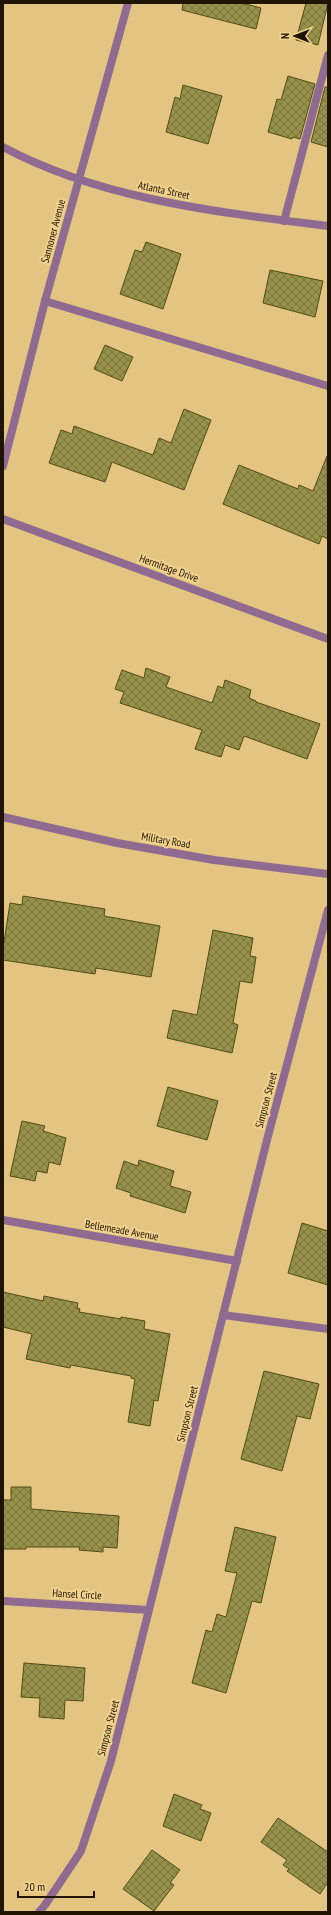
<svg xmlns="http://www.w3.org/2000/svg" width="331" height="1915" viewBox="0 0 331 1915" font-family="'PT Sans Narrow',sans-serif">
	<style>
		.building { fill: url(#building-cross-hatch); stroke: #504c16 }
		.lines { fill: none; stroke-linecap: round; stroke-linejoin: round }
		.service { stroke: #906b91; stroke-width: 8 }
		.minor { stroke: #906b91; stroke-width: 8 }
		.tertiary { stroke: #906b91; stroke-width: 8 }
		.labels { text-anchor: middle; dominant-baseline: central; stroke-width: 4; stroke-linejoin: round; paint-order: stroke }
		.street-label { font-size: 11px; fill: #1f1400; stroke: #f0d18d }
	</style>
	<defs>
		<pattern id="building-cross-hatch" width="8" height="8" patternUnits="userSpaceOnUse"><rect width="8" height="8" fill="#96914b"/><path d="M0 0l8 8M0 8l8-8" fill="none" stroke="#7a753c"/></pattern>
	</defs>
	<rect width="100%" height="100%" fill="#e3c481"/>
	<!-- building -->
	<g class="building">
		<polygon points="183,3 242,3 261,8 256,29 182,10"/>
		<polygon points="306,3 328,3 318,45 296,40"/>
		<polygon points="288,76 315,84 300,139 293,137 292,139 268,132 277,99 281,100"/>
		<polygon points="183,85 222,96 208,144 166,132 175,97 180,99"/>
		<polygon points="325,87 328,87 328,147 311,142"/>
		<polygon points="146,242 181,254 163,309 120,294 135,250 142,252"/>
		<polygon points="270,270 323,281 315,317 263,303"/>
		<polygon points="105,345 133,357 122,381 94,369"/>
		<polygon points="184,409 211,420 184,490 112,462 105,482 49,463 61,430 72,434 74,426 153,455 159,438 171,443"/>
		<polygon points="327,456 328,539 322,536 319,544 223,504 239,465 298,489 299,485 313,491"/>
		<polygon points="146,668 170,677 166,687 212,703 218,686 223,688 225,680 251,690 249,698 256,701 256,702 320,724 307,759 244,736 239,750 225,745 221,757 195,749 202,730 120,703 124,692 115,689 122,670 144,678"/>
		<polygon points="23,896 105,909 104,916 160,926 151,977 96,968 95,974 3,960 3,949 10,903 22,905"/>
		<polygon points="213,930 253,938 250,956 256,957 252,983 240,981 233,1023 238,1025 232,1053 167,1038 173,1010 197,1015"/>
		<polygon points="168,1087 218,1101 207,1140 157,1126"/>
		<polygon points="22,1121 45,1126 43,1131 66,1138 60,1165 49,1162 47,1173 37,1171 35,1181 10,1176"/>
		<polygon points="139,1160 174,1171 170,1186 191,1192 185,1213 130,1196 131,1193 116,1188 124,1161 138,1166"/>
		<polygon points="302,1223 328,1231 328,1285 288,1273"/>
		<polygon points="3,1292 43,1301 44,1296 78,1303 77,1308 80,1309 79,1312 121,1319 121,1317 145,1321 144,1329 170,1334 158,1401 154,1400 150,1426 128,1422 135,1379 131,1378 131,1376 71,1365 70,1368 26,1359 32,1334 3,1327"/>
		<polygon points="264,1371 319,1384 310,1419 297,1416 282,1471 241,1459"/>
		<polygon points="11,1487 31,1487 31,1509 119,1516 117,1548 103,1547 103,1552 79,1550 80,1547 26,1547 26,1549 3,1549 3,1500 11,1500"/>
		<polygon points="235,1527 276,1537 261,1603 252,1601 226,1693 192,1683 206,1630 212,1632 217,1614 226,1617 237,1573 225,1571"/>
		<polygon points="24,1663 85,1668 83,1701 65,1700 64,1719 39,1717 40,1698 21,1697"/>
		<polygon points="174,1794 202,1805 200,1809 211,1813 201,1841 163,1826"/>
		<polygon points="278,1818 328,1852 328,1882 320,1894 287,1871 289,1869 283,1865 287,1860 261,1842"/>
		<polygon points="152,1850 180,1870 170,1883 174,1885 154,1911 123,1889"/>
	</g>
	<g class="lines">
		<!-- service -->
		<g class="service">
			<polyline points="284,221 328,55"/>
			<polyline points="45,301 328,386"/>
		</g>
		<!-- minor -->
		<g class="minor">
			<path d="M3 147C102 200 218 212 328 226"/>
			<polyline points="3,466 45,301 128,3"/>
			<polyline points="3,817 117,843 214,860 328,874"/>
			<polyline points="3,1220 237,1261"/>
			<polyline points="223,1315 328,1329"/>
			<polyline points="3,1601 149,1610"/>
			<polyline points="39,1912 45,1905 81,1851 111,1761 268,1136 328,910"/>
		</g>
		<!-- tertiary -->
		<polyline class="tertiary" points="3,519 328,639"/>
	</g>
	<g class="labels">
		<!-- street labels -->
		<g class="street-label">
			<text transform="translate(164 190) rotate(12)">Atlanta Street</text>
			<text transform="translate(53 231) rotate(-75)">Sannoner Avenue</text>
			<text transform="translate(169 568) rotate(20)">Hermitage Drive</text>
			<text transform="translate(166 840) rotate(10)">Military Road</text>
			<text transform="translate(266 1100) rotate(-75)">Simpson Street</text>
			<text transform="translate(122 1230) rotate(10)">Bellemeade Avenue</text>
			<text transform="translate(187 1414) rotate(-76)">Simpson Street</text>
			<text transform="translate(77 1594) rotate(3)">Hansel Circle</text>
			<text transform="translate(108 1728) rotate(-75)">Simpson Street</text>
		</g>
	</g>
	<!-- border -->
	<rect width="331" height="1915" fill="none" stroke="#1f1400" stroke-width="8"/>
	<!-- north arrow -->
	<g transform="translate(295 36) rotate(270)" stroke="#f0d18d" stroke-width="3" paint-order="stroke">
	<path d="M0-3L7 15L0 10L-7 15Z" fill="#1f1400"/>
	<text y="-6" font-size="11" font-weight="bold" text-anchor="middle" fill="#1f1400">N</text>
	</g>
	<!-- scale -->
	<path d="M18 1891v6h76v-6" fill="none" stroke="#1f1400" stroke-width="2"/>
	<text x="24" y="1891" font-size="12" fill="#1f1400" stroke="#f0d18d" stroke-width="3" paint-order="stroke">20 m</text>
</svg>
